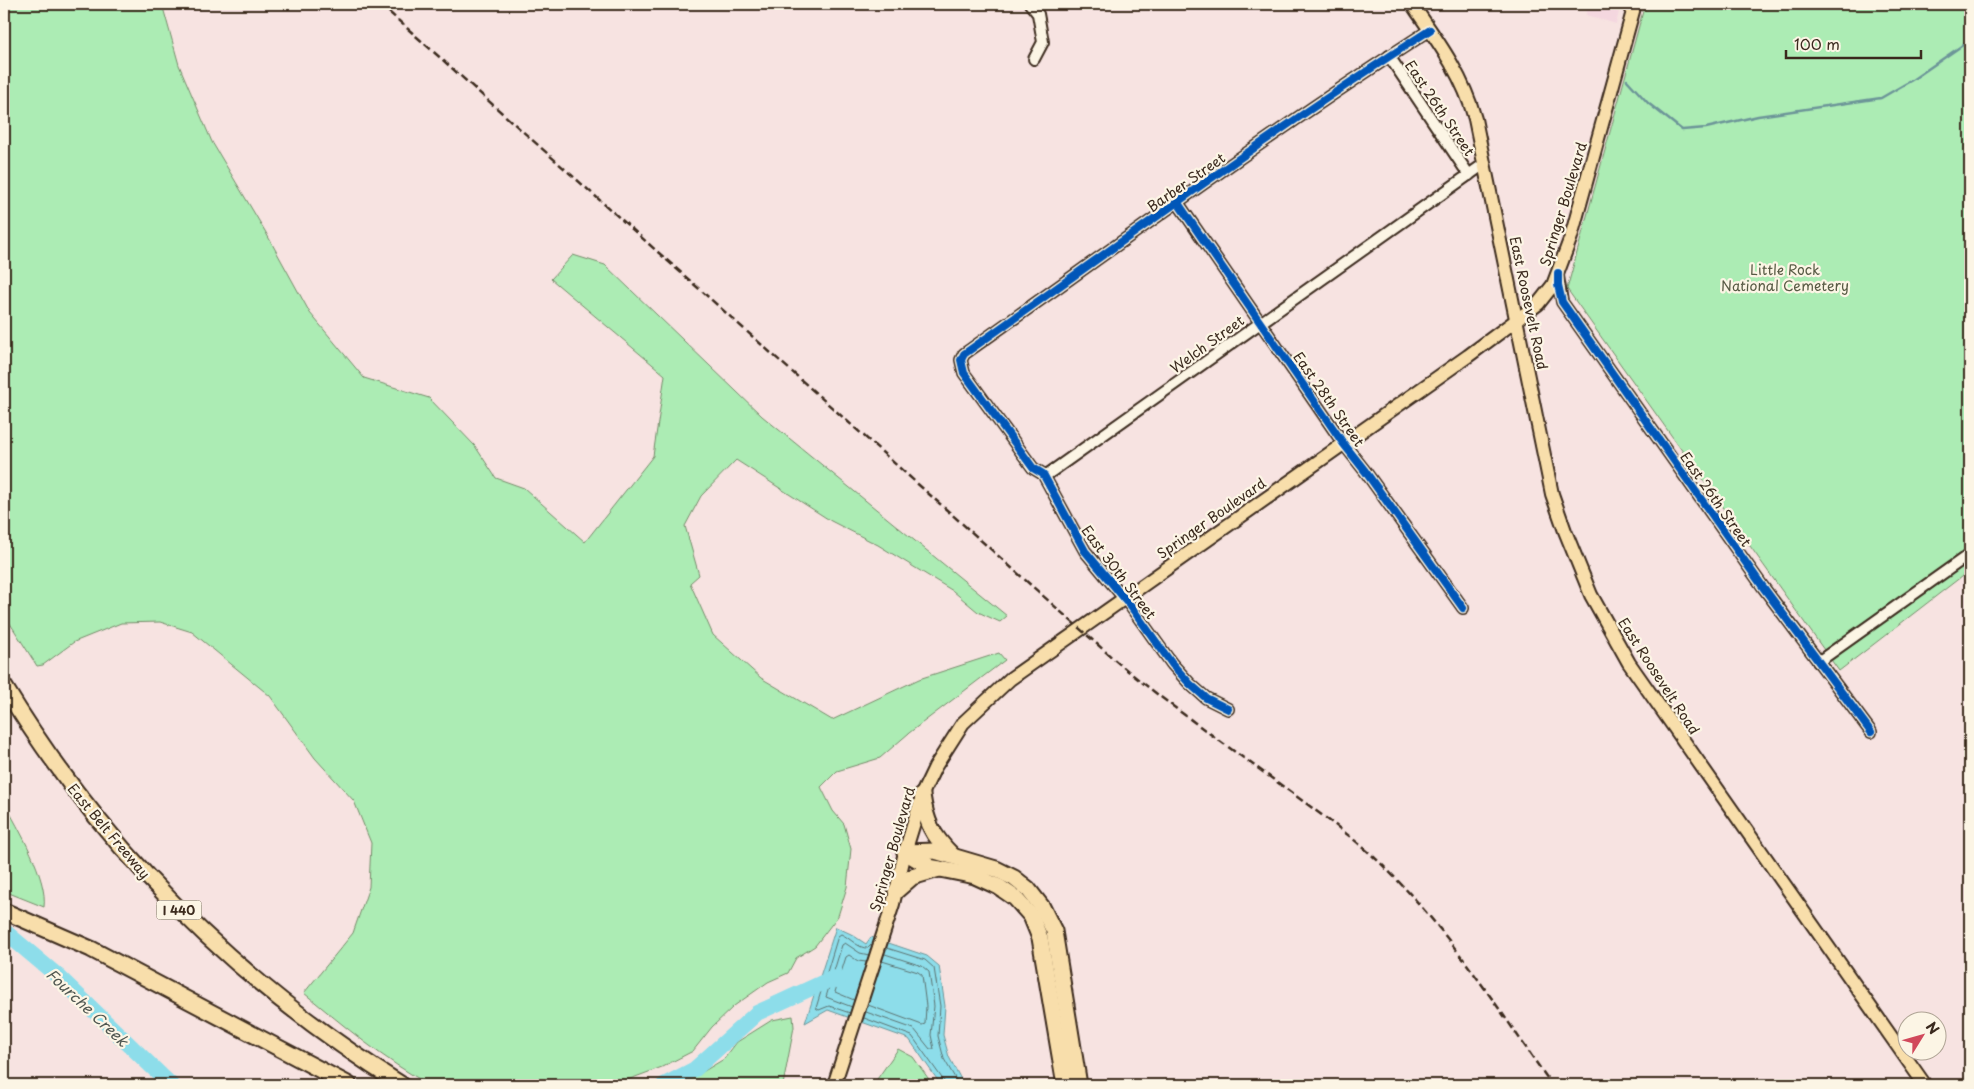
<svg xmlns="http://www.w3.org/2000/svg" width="1974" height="1089" viewBox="0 0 1974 1089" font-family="'Playpen Sans',sans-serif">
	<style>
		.built { fill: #f4d7df }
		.green { fill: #acecb4; stroke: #748b69 }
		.water { fill: #8dddea; stroke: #6c9598 }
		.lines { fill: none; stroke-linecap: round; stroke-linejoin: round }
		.shore { stroke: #5c7270; stroke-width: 1 }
		.stream { stroke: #6c9598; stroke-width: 2.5 }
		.river { stroke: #8dddea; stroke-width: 16 }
		.minor-casing { stroke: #3b2a1e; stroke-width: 14 }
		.major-casing { stroke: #3b2a1e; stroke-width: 16 }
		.highway-casing { stroke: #3b2a1e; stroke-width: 19 }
		.minor { stroke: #fcf5e5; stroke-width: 10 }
		.major { stroke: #f8deab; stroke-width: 12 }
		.highway { stroke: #f8deab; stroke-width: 15 }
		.rail { stroke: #3b2a1e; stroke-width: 2.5; stroke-dasharray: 8 4; stroke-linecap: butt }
		.cycleway-casing { stroke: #fcf5e5; stroke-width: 11 }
		.cycleway { stroke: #0057b8; stroke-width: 8 }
		.labels { text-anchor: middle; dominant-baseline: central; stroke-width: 4.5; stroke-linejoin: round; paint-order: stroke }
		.shield { fill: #fcf5e5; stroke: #75675a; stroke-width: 1 }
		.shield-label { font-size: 12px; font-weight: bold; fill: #3b2a1e }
		.street-label { font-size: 14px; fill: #3b2a1e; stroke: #fcf5e5 }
		.park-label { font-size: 14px; fill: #575a44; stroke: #fcf5e5 }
		.water-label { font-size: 15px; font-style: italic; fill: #505751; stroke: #fcf5e5 }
	</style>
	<rect width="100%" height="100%" fill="#f7e3e1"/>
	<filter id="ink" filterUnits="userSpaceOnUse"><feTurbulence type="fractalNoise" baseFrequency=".02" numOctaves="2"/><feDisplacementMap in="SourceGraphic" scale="10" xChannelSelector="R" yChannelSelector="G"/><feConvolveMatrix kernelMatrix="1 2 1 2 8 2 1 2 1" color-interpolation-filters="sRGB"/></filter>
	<g filter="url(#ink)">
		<!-- built -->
		<polygon class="built" points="1591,5 1619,12 1616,24 1586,15 1588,6"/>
		<!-- green -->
		<g class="green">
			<path d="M4 4H162L179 65 212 142 265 231 310 313 364 378 429 398 475 446 496 478 524 488 585 542 653 456 665 375 551 279 573 255 605 265 762 416 1007 616 1000 622 978 612 953 591 878 545 831 521 736 460 701 496 685 526 699 575 690 583 713 635 761 678 832 720 919 679 999 653 1005 660 909 733 880 758 837 771 821 787 833 811 844 824 851 849 847 887 838 916 815 946 796 958 788 973 768 982 734 1006 712 1027 693 1051 662 1067 614 1085H430C385 1061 344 1026 304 993L353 933 369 887 371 843 354 801 315 758 270 696 192 632 160 622 121 623 74 642 43 665 37 666 4 614Z"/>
			<polygon points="1645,4 1970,4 1970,570 1839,671 1567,289"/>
			<path d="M4 802C18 828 48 878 44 907L4 891Z"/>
			<polygon points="793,1016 794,1027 783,1085 681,1085 724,1059 737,1042 772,1020"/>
			<polygon points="898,1049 913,1057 933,1085 873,1085"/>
		</g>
		<!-- water -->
		<polygon class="water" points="836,927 851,934 866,944 871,937 927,956 939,966 945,1006 943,1035 949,1057 964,1085 941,1085 909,1039 828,1010 805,1023"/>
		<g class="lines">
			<!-- shore -->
			<g class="shore">
				<polyline points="887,948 925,960 934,968 940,1006 938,1036 944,1059 959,1085"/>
				<polyline points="854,1000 835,992 846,957 849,955 858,961 866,962"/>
				<polyline points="868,1005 922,1025 925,1024 926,1006 922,975 918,972 882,961"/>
				<polyline points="852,1007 826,997 842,945 845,943 860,953 869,955"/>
				<polyline points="866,1012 914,1029 930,1049 934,1049 931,1035 934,1006 929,972 922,966 885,954"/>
				<path d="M850 1013 829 1006 819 1010 816 1008 838 936 841 934C850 938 859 949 868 948L872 944"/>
				<polyline points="864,1018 912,1036 944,1081 945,1085"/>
			</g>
			<!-- stream -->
			<polyline class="stream" points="1627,80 1648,103 1682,130 1706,128 1758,116 1881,98 1912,80 1970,40"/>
			<!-- river -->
			<g class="river">
				<polyline points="4,931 60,978 171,1085"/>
				<polyline points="664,1085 695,1069 757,1013 833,978 838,980"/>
			</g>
			<defs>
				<g id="minor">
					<polyline points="1030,4 1038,14 1043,42 1034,59"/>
					<polyline points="1389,56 1469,175"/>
					<polyline points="1178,203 1343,443 1365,471 1463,608"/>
					<polyline points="1558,276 1562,302 1763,587 1871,732"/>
					<polyline points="1043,474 1048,474 1484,164"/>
					<polyline points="1818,662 1970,554"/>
					<path d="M1228 709 1206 698 1190 684 1172 664 1129 604 1085 551 1043 474 1033 468 964 373 961 360 964 354C1118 245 1271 132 1430 30"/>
				</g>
				<g id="major">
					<path d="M1412 4C1437 40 1463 75 1475 119L1552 494 1565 531 1591 595 1629 663 1925 1085"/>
					<polyline points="834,1085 893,904 905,852 924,790 935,767 963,723 1010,679 1468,356 1538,304 1553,285 1571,237 1635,4"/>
				</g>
				<g id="highway">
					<path d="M4 686C105 852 238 983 402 1085"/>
					<path d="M922 795C926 822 932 835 952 855"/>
					<polyline points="905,852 935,851 996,869 1014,878 1028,889 1042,907 1054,931 1079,1085"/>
					<polyline points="905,852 930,867 975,876 999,887 1015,898 1031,916 1040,938 1065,1085"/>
					<polyline points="896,891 912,877 939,869"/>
					<polyline points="4,911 91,949 349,1085"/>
				</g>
			</defs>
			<!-- minor casing -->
			<use href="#minor" class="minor-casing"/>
			<!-- major casing -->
			<use href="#major" class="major-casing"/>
			<!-- highway casing -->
			<use href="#highway" class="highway-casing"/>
			<!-- minor -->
			<use href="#minor" class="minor"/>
			<!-- major -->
			<use href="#major" class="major"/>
			<!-- highway -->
			<use href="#highway" class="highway"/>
			<!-- rail -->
			<path class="rail" d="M380 4 1116 661C1172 708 1233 750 1292 793 1320 814 1349 834 1375 858 1445 924 1497 1007 1552 1085"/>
			<defs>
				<g id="cycleway">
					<polyline points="1178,203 1343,443 1365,471 1463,608"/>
					<polyline points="1558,273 1558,285 1562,302 1763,587 1871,732"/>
					<path d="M1228 709 1206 698 1190 684 1172 664 1129 604 1085 551 1043 474 1033 468 964 373 961 360 964 354C1118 245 1271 132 1430 30"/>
				</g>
			</defs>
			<!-- cycleway casing -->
			<use href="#cycleway" class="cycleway-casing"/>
			<!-- cycleway -->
			<use href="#cycleway" class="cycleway"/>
		</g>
	</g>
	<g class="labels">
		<!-- shield labels -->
		<rect class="shield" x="156.5" y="900.5" width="45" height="19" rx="4"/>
		<g class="shield-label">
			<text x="179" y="910">I 440</text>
		</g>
		<!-- street labels -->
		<g class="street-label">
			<text transform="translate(1440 108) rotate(56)">East 26th Street</text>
			<text transform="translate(1186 182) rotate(-35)">Barber Street</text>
			<text transform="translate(1563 204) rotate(-73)">Springer Boulevard</text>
			<text transform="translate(1529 303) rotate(78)">East Roosevelt Road</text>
			<text transform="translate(1207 344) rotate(-36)">Welch Street</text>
			<text transform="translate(1329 399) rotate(55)">East 28th Street</text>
			<text transform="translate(1716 499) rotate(55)">East 26th Street</text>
			<text transform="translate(1211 518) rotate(-35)">Springer Boulevard</text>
			<text transform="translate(1119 572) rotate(53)">East 30th Street</text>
			<text transform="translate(1659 676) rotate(57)">East Roosevelt Road</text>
			<text transform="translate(109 831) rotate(50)">East Belt Freeway</text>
			<text transform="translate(892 849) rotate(-74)">Springer Boulevard</text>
		</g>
		<!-- park labels -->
		<g class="park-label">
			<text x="1785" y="269">Little Rock<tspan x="1785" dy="16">National Cemetery</tspan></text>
		</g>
		<!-- water labels -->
		<g class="water-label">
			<text transform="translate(88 1007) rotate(43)">Fourche Creek</text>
		</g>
	</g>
	<!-- margin -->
	<rect width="1974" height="1089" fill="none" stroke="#fcf5e5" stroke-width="20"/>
	<rect x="10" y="10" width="1954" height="1069" fill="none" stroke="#3b2a1e" stroke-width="2" filter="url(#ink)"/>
	<!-- north arrow -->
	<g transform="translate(1922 1036) rotate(53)"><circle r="24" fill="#fcf5e5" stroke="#afa495"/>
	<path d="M0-4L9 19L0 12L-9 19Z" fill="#d1495b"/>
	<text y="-8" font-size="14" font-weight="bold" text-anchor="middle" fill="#3b2a1e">N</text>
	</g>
	<!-- scale -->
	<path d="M1786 50v8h135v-8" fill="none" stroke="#3b2a1e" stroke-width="2.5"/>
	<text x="1794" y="50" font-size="15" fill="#3b2a1e" stroke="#fcf5e5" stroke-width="4" paint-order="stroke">100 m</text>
</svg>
